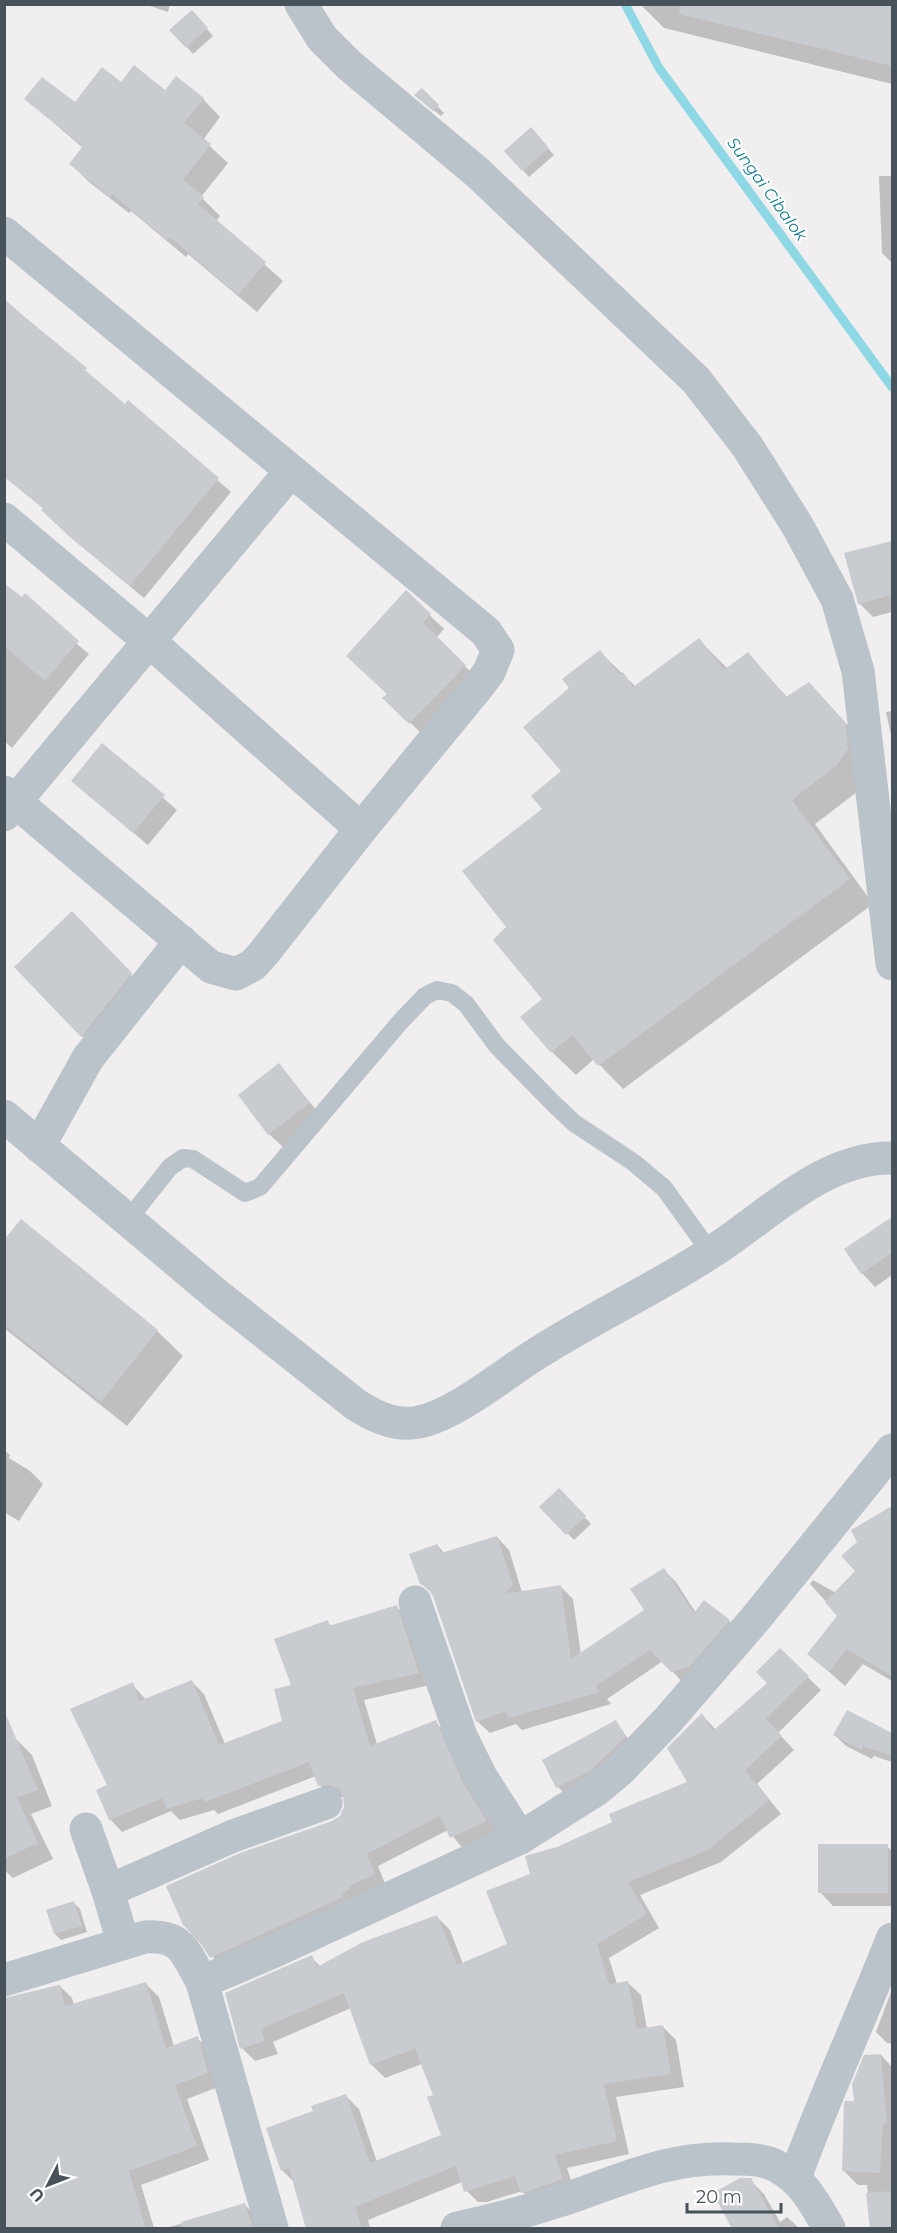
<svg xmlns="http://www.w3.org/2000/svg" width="897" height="2233" viewBox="0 0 897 2233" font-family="Montserrat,sans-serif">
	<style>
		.shadow { fill: #0003 }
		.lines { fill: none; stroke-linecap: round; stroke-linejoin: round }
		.stream { stroke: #8ed8e6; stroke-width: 9 }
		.building { fill: #c8cbd0 }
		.lane { stroke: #bac3ca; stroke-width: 18 }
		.street { stroke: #bac3ca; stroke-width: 33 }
		.labels { text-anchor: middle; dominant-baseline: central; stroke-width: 4.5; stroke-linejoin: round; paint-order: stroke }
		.water-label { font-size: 16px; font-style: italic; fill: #157d91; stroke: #fff }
	</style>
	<rect width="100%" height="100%" fill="#f0eeee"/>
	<!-- shadow -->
	<g class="shadow">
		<polygon points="144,4 170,4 168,12"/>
		<polygon points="640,4 892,4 892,84 664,28"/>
		<polygon points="198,19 213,36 193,54 187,47"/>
		<polygon points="121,85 203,99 220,117 203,140 228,163 201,197 220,216 216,221 283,281 257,312 188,254 186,257 131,211 129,213 89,182 71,164 83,148 26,99 75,104"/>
		<polygon points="421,90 444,113 441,116 422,101"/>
		<polygon points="537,136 554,155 529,177 506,151"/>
		<polygon points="879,176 892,176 892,263 882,253"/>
		<polygon points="4,299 125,406 128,402 231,492 144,598 86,550 44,509 4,476"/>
		<polygon points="892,542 892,612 873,617 859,603 846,554"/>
		<polygon points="4,584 89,654 12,748 4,741"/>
		<polygon points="406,592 444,629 436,638 478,679 424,736 385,698 388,694"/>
		<polygon points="699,640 728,669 747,654 788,698 809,684 868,747 861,789 815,824 873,904 623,1089 594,1059 576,1075 552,1052 544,999 508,927 544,810 563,772 571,689 600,652 636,687"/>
		<polygon points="892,711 892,740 886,712"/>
		<polygon points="102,745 177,810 148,845 87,794"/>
		<polygon points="88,930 147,991 98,1052 82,1036"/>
		<polygon points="279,1065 322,1117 283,1147 269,1134"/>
		<polygon points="892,1219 892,1275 875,1287 862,1273 846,1249"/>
		<polygon points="21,1221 157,1331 183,1356 127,1426 4,1328 4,1242"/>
		<polygon points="4,1450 10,1455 9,1458 30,1471 43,1484 19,1521 4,1512"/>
		<polygon points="559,1490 591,1524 574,1540 542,1507"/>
		<polygon points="892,1508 892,1681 863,1664 845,1686 809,1654 839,1616 810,1584 813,1580 836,1593 857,1571 859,1542 853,1531"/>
		<polygon points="497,1537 509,1550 522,1592 560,1586 573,1599 581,1655 646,1610 663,1569 676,1582 696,1613 729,1621 741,1633 684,1684 663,1661 607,1699 611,1704 522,1730 516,1724 490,1733 477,1721 435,1596 421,1583 437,1545 445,1554"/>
		<polygon points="397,1607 409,1619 430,1685 364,1700 377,1744 435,1722 447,1734 498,1833 463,1849 448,1830 378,1866 386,1886 224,1969 184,1925 342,1816 346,1806 344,1797 332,1797 320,1785 316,1776 218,1814 214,1810 180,1820 171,1811 122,1832 110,1819 109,1786 132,1684 146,1700 192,1682 204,1694 225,1744 284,1722 293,1686 327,1622 333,1627"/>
		<polygon points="780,1650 821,1690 778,1733 794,1750 757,1784 781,1814 721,1862 640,1895 659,1928 609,1958 617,1984 627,1982 641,1995 647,2029 663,2027 676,2040 684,2087 616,2097 629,2154 567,2168 575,2192 535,2205 522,2191 487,2202 478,2202 464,2188 462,2182 368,2220 370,2228 308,2228 294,2182 282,2170 346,2096 359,2109 377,2162 443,2136 435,2096 422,2064 385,2078 371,2064 351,2008 273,2042 278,2054 255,2061 242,2048 311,1957 321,1967 437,1917 450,1930 463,1964 509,1945 532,1875 614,1823 689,1783 702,1715 716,1730 769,1683"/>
		<polygon points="616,1722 635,1748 568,1797 558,1787"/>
		<polygon points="892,1729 892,1762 874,1756 872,1759 846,1746 835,1735 891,1734"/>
		<polygon points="17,1740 32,1755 52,1806 31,1814 53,1859 13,1878 4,1870 4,1744"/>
		<polygon points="887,1846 892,1851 892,1906 833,1906 820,1892"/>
		<polygon points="74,1903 80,1909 87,1932 61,1940 55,1934"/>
		<polygon points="146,1984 159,1997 174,2046 197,2038 211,2051 221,2086 187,2099 209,2160 141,2185 154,2228 4,2228 4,1999 59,1985 72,1998 74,2005"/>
		<polygon points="892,1989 892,2044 887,2043 876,2032"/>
		<polygon points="881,2055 892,2067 892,2228 871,2228 867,2185 858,2185 843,2170 855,2102"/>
		<polygon points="750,2180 764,2194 780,2222 787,2217 799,2228 734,2228"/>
		<polygon points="245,2205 258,2218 262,2228 166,2228"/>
	</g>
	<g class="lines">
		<!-- stream -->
		<polyline class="stream" points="625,4 659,68 892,387"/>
	</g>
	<!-- building -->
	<g class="building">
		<polygon points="680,4 892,4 892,66 679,14"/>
		<polygon points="192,10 208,28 186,48 169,30"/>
		<polygon points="134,65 165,90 176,76 204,98 184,123 211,144 183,180 204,197 198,204 266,262 238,295 170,237 167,240 112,194 110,197 69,164 83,146 24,99 42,77 75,102 102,67 121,82"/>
		<polygon points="422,88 439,105 433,111 414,95"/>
		<polygon points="531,127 549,148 522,171 504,151"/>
		<polygon points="4,300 87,368 85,370 125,404 128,400 219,478 130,586 71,538 41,510 43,508 4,477"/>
		<polygon points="892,541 892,595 858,604 844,553"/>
		<polygon points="4,583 22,597 25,593 79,641 45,681 4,646"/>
		<polygon points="406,590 431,614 423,623 466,665 409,724 382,698 387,694 346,656"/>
		<polygon points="699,638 724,670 748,652 786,697 809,682 845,722 848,749 837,765 792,800 850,879 598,1066 572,1035 551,1053 520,1017 542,999 493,940 506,927 462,871 542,809 531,796 561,771 523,727 569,688 562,679 600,650 620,675 623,672 633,687"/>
		<polygon points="102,743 165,795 133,833 71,781"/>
		<polygon points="72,911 132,973 81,1037 14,967"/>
		<polygon points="279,1063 310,1103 268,1135 238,1095"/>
		<polygon points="892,1217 892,1253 861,1274 844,1249"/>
		<polygon points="21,1219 158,1330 101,1402 4,1325 4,1240"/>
		<polygon points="559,1488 586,1516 566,1535 539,1507"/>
		<polygon points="892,1506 892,1676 847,1649 829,1672 807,1654 837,1616 825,1602 855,1571 841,1556 857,1542 851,1530"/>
		<polygon points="497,1536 513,1585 504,1594 561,1585 571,1659 644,1610 630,1589 664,1568 694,1613 704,1600 730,1620 689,1667 671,1672 650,1650 596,1686 600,1692 508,1718 506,1711 476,1722 433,1596 428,1588 420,1584 409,1554 437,1544 441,1553"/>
		<polygon points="397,1605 419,1673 353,1688 370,1746 436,1720 463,1783 487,1821 450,1838 440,1816 367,1854 375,1874 349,1886 350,1890 341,1894 343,1897 210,1958 196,1936 183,1925 166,1886 240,1853 332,1821 340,1816 344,1807 343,1796 339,1789 330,1785 318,1786 309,1762 205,1802 203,1798 166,1809 163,1798 109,1820 96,1790 107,1785 70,1709 133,1682 139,1701 192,1680 219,1745 282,1721 274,1689 291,1685 274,1639 328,1620 329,1626"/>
		<polygon points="780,1648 809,1676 766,1719 782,1736 745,1770 769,1800 708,1850 628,1882 647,1914 597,1944 609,1984 628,1981 637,2029 663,2025 671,2074 604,2084 617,2141 555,2155 563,2179 525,2192 521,2193 515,2176 464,2192 456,2166 355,2207 362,2229 306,2229 289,2168 281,2171 266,2128 313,2111 311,2106 346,2094 370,2163 441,2135 427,2097 433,2095 415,2049 370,2065 344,1993 261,2029 265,2041 240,2049 225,1993 312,1955 317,1967 363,1942 437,1915 457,1965 507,1944 486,1891 530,1874 525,1856 557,1847 612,1822 609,1814 687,1782 667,1748 702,1713 713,1731 767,1683 756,1672"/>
		<polygon points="4,1710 38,1790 17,1798 38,1843 4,1859"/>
		<polygon points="847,1710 892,1733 892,1756 863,1746 861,1750 833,1735"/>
		<polygon points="616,1720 626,1737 591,1770 556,1788 542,1760"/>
		<rect x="818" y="1844" width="70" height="49"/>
		<polygon points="74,1901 82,1926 54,1934 46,1910"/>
		<polygon points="146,1982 166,2048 198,2036 208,2073 175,2085 197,2146 129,2171 146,2229 4,2229 4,1998 60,1985 65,2006"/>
		<polygon points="881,2054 887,2123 883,2123 880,2173 842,2171 844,2104 845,2101 854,2101 852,2084 864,2055"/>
		<polygon points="740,2178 751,2178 779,2229 732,2229 713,2193"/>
		<polygon points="892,2191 892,2229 870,2229 866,2193"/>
		<polygon points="245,2203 253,2229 182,2229 181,2222"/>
	</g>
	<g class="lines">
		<!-- lane -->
		<polyline class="lane" points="127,1221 170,1167 183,1158 193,1159 245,1193 260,1187 401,1021 425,996 437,990 452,993 466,1004 497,1046 553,1103 574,1123 633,1162 664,1188 711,1253"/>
		<!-- street -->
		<g class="street">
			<polyline points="301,4 322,38 349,65 478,173 696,380 747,446 797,525 837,599 858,671 892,964"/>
			<polyline points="4,233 486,632 498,650 489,672 476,689 361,829 263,954 253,965 236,974 211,967 4,792"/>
			<polyline points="4,519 148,640 361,829"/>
			<polyline points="4,815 291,471"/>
			<path d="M4 1116 217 1295 355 1404C373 1416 397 1427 419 1422 454 1415 502 1376 533 1356 590 1319 653 1290 710 1253 766 1218 822 1157 892 1158"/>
			<polyline points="39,1146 88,1058 181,941"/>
			<polyline points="415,1602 461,1736 480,1775 520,1838"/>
			<polyline points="86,1829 108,1891"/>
			<polyline points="123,1942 108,1891 233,1836 326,1803"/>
			<path d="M4 1980 145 1937C183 1935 185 1952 202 1982L272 2228"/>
			<polyline points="202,1982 277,1950 520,1838 596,1790 620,1770 668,1720 756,1618 892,1450"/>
			<path d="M795 2178C824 2097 861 2019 892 1939"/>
			<path d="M457 2228C498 2219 540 2208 580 2194 632 2175 677 2156 733 2159 748 2159 764 2159 778 2167 803 2180 815 2204 829 2228"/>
		</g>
	</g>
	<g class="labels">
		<!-- water labels -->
		<g class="water-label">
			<text transform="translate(767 189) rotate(54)">Sungai Cibalok</text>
		</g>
	</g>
	<!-- border -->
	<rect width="897" height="2233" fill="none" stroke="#47525a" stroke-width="12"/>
	<!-- north arrow -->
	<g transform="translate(48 2185) rotate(228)" stroke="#ffffff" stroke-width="4.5" paint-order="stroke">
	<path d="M0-4.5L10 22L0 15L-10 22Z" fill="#47525a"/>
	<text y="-9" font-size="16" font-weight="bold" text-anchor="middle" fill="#47525a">U</text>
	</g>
	<!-- scale -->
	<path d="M687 2203v9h94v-9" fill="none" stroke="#47525a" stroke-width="3"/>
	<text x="696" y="2203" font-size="18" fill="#47525a" stroke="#ffffff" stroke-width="4.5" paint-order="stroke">20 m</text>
</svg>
